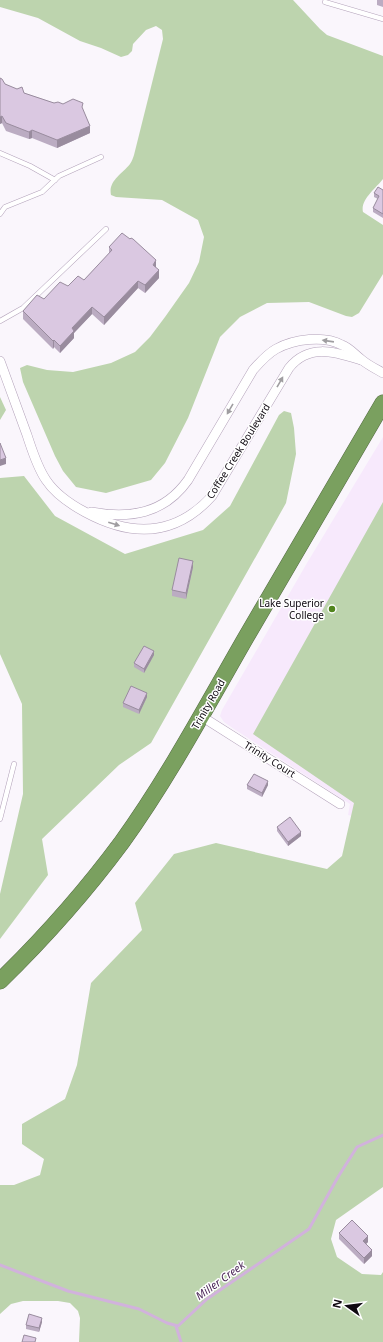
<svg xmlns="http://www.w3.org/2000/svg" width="383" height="1342" viewBox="0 0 383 1342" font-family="'Noto Sans',sans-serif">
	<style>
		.built { fill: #f7e9fc }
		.green { fill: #bdd4ae }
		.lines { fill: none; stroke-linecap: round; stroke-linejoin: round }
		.stream { stroke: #d1b2dc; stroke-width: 3 }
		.lane-casing { stroke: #b3a2ba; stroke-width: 5.5 }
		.street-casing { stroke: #b3a2ba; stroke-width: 10 }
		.highway-casing { stroke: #556b44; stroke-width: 17 }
		.lane { stroke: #fff; stroke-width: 4.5 }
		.street { stroke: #fff; stroke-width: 9 }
		.highway { stroke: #7aa05f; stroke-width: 16 }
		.wall { fill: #bbacc2 }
		.shaded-wall { fill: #998c9e }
		.building { fill: #dac8e1; stroke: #998c9e }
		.oneway { fill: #9f9da0 }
		.poi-dot { fill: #51851d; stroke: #fff; stroke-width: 1.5 }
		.labels { text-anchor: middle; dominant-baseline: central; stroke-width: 3; stroke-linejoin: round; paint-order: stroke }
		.street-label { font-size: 10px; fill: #0f0911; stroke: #fff }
		.poi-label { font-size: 10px; fill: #0f0911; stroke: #fff; text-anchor: end }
		.water-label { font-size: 11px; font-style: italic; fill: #451f52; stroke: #fff }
	</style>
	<rect width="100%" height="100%" fill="#faf6fc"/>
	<!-- built -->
	<polygon class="built" points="383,437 383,824 348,815 350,804 234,729 224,722 220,716 222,710 307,563"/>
	<!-- green -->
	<g class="green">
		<path d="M0 0H293L320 29 327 35 383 56V179C376 188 360 200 363 212L383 225V274L359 313 352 317 346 316 309 302 267 303 240 317 220 337 188 418 165 463 151 480 106 493 76 487 63 471 55 456 23 382 20 368 27 365 47 370 73 372 111 363 135 352 150 337 165 317 189 283 199 262 204 237 198 220 162 200 116 197 111 195C108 181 122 174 130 164 132 161 133 158 134 155L163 39 162 30 156 26 146 30 133 44 132 51 128 55 121 57 101 48 80 41 38 18 0 7Z"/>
		<polygon points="0,397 6,410 0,420"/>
		<polygon points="284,411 291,413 294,428 296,454 286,503 151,743 119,765 42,839 48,875 0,939 0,894 23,794 22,704 0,654 0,478 24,476 55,516 125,554 203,530 230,506 279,415"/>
		<polygon points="383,502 383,1187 336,1220 331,1239 337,1257 362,1274 381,1275 383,1272 383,1342 79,1342 80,1318 78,1311 70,1303 58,1301 23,1301 11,1304 0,1314 0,1185 14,1185 40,1175 44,1159 22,1144 22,1124 65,1099 77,1065 91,983 142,930 135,903 174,854 216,843 327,869 342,856 354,803 253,734"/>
	</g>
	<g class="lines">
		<!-- stream -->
		<g class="stream">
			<polyline points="0,1265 68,1291 139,1309 167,1323 178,1326 207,1299 309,1229 338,1177 357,1147 383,1135"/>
			<polyline points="176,1326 181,1342"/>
		</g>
		<defs>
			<g id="lane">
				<polyline points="325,2 383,19"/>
				<polyline points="0,153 30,166 55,180"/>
				<polyline points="0,214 5,207 42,192 59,176 101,157"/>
				<polyline points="0,321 23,308 106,229"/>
				<polyline points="0,819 14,764"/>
			</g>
			<g id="street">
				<path d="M0 361C9 386 18 410 27 435 32 450 37 467 46 480 56 495 70 504 85 512 131 537 175 537 212 496L289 368C309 343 335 352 361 360"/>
				<path d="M91 512C130 519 164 514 188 480L253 370C260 362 267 354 276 349 294 339 324 335 342 345 350 348 355 355 362 360 368 365 376 369 383 373"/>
				<polyline points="201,716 340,804"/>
			</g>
			<path id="highway" d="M0 981C44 938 85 892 122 842 168 778 206 707 245 639 291 560 337 482 383 403"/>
		</defs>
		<!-- lane casing -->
		<use href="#lane" class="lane-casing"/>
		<!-- street casing -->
		<use href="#street" class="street-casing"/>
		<!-- highway casing -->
		<use href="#highway" class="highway-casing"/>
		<!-- lane -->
		<use href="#lane" class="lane"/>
		<!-- street -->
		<use href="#street" class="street"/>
		<!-- highway -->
		<use href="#highway" class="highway"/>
	</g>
	<!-- wall -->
	<g class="wall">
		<polygon points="377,0 383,0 383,7 377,5"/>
		<polygon points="5,84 24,93 54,103 83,110 90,133 57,148 32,138 29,139 6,131 2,123 0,124"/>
		<polygon points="383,190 383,218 373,212 373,208 378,199 374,197 374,193"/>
		<polygon points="109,247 156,267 159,278 145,293 138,288 104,325 92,314 74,333 74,338 60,353 54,347 53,349 23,319 23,311 68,286 84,280 109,254"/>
		<polygon points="193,567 186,599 172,596 172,590"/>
		<polygon points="154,655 144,673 134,667 134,663"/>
		<polygon points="147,697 139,714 123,707 123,703"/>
		<polygon points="247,785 268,785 262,797 247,789"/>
		<polygon points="277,827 301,836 288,846 277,831"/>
		<polygon points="339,1233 368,1242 366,1244 372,1256 364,1264 339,1239"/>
		<polygon points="42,1322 39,1332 26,1329 26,1325"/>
	</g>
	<!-- shaded-wall -->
	<g class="shaded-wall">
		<polygon points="2,116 2,123 0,124 0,117"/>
		<polygon points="90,126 90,133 57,148 57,140"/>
		<polygon points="32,130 32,138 29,139 29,132"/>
		<polygon points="156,260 156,268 153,265"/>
		<polygon points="159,270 159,278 145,293 145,285"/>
		<polygon points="138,281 138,288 104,325 104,317"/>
		<polygon points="92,307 92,314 74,333 74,338 60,353 60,346 72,328"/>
		<polygon points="54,340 54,347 53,349 53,341"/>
		<polygon points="6,458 6,464 0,466 0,460"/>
		<polygon points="193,561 193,567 186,599 186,593"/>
		<polygon points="154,651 154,655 144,673 144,669"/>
		<polygon points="147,693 147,697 139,714 139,710"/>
		<polygon points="268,781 268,785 262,797 262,793"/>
		<polygon points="301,832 301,836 288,846 288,842"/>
		<polygon points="368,1236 368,1242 363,1247 363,1241"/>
		<polygon points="372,1250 372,1256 364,1264 364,1258"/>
		<polygon points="42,1318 42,1322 39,1332 39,1328"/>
	</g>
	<!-- building -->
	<g class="building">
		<polygon points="0,78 2,79 5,84 17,89 22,87 24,93 54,103 58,102 63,104 73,99 83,103 82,107 90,126 57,140 32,130 29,132 6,123 2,116 0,117"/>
		<polygon points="378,187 383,190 383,214 373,208 379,196 374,193"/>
		<polygon points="122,233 130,239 131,238 133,239 156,260 153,265 159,270 145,285 138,281 104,317 92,307 72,328 74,331 60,346 54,340 53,341 23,311 37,295 44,299 60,282 68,286 78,276 84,280 112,250 109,247"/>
		<polygon points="0,443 6,458 0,460"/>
		<polygon points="179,558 193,561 186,593 172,590"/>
		<polygon points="144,646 154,651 144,669 134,663"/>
		<polygon points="131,686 147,693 139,710 123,703"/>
		<polygon points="254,774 268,781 262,793 247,785"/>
		<polygon points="290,817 301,832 288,842 277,827"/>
		<polygon points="352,1220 368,1236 363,1241 372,1250 364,1258 339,1233"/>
		<polygon points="29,1314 42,1318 39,1328 26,1325"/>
		<polygon points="24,1335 36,1338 35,1342 22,1342"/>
	</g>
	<!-- one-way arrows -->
	<defs><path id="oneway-solid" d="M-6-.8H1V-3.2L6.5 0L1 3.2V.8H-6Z"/></defs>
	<g class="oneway">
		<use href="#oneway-solid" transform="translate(328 341) rotate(-172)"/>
		<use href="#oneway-solid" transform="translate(280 382) rotate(-60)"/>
		<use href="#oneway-solid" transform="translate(230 409) rotate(120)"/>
		<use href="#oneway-solid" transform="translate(114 524) rotate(17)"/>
	</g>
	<!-- markers -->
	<circle class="poi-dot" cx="332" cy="609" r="4"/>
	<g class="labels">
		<!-- street labels -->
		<g class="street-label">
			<text transform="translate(238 451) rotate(-58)">Coffee Creek Boulevard</text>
			<text transform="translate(208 704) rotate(-60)">Trinity Road</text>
			<text transform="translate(270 759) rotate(32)">Trinity Court</text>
		</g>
		<!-- poi labels -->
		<g class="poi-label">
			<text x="324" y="603">Lake Superior<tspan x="324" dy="12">College</tspan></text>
		</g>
		<!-- water labels -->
		<g class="water-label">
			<text transform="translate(220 1280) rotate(-36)">Miller Creek</text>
		</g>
	</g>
	<!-- north arrow -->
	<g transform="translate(347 1306) rotate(284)" stroke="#ffffff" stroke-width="3" paint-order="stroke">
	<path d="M0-3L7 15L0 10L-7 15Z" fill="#0f0911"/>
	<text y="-6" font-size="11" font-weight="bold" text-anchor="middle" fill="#0f0911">N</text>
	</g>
</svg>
